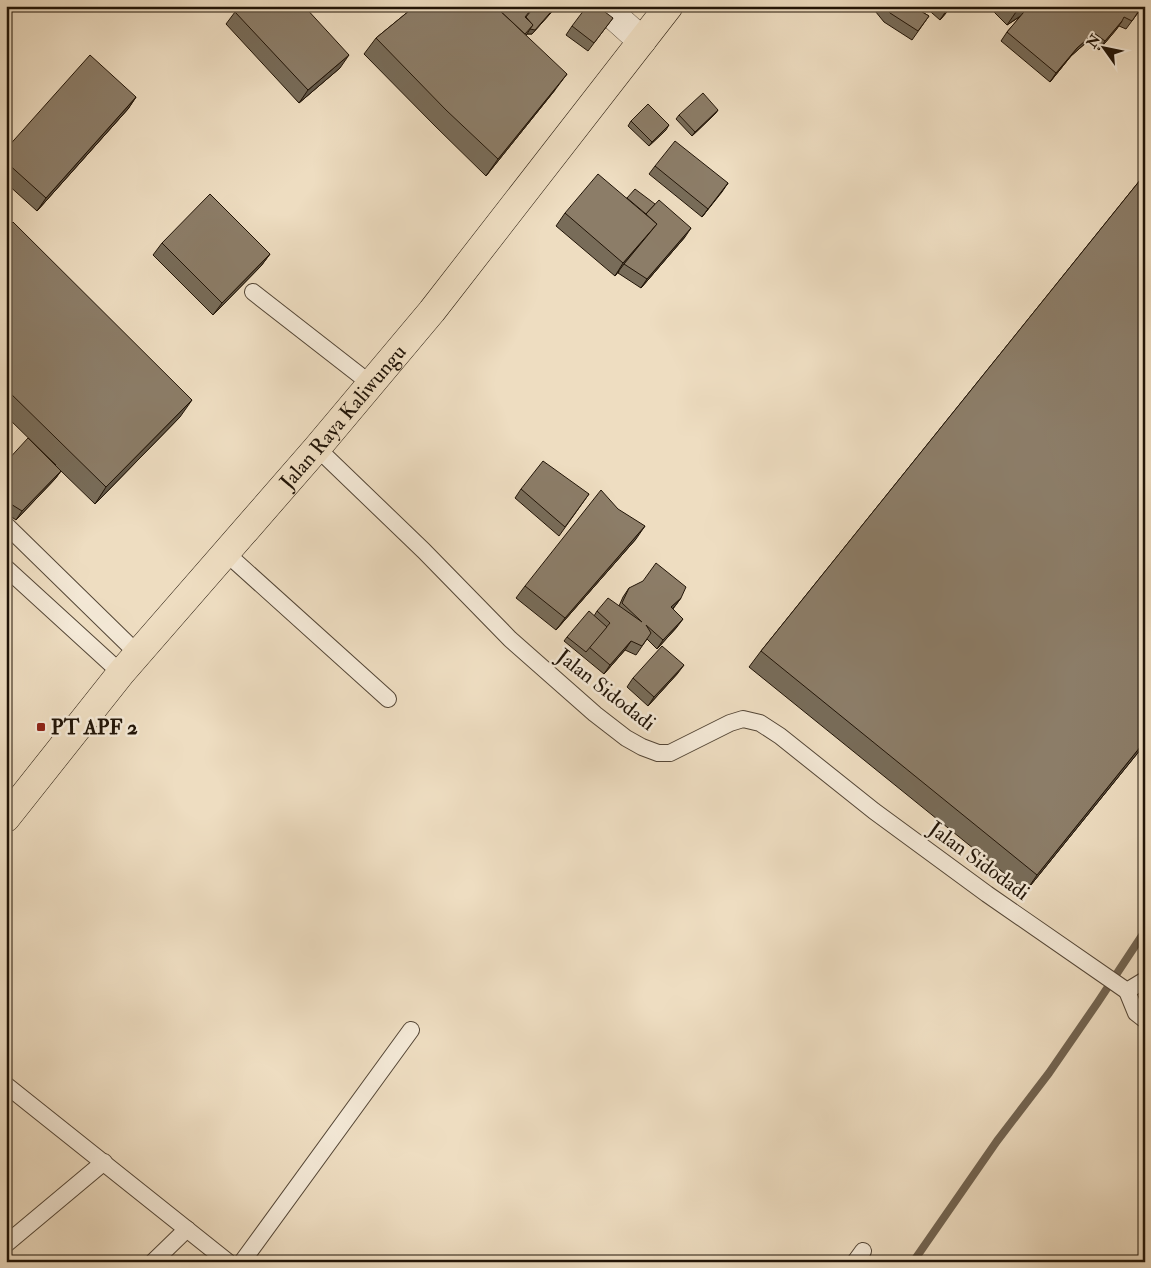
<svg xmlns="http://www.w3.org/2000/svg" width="1151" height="1268" viewBox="0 0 1151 1268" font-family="'IM FELL Double Pica',serif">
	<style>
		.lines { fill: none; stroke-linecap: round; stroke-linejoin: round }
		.stream { stroke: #726451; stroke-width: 8 }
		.service-casing { stroke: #544636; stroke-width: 18 }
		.minor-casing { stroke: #544636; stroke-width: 29 }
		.primary-casing { stroke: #211407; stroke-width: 29 }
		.service { stroke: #f4e9d7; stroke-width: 16 }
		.minor { stroke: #f4e9d7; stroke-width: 28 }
		.primary { stroke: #eeddc1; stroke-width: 28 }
		.wall { fill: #786c59; stroke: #211407 }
		.shaded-wall { fill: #625849; stroke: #211407 }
		.building { fill: #8c7d68; stroke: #211407 }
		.poi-dot { fill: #8f2418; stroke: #f4e9d7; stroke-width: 2 }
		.labels { text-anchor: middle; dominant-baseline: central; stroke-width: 5; stroke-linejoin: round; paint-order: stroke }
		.street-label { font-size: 21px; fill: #211407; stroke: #f4e9d7 }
		.poi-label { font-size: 21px; font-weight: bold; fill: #211407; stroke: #f4e9d7; text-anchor: start }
	</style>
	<rect width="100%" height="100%" fill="#eeddc1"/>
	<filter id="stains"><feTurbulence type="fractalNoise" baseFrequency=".004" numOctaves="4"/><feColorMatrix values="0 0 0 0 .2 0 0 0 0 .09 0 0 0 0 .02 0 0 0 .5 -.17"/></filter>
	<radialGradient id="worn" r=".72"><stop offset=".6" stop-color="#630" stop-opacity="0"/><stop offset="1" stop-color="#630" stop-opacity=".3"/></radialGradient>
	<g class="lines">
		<!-- stream -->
		<polyline class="stream" points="913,1262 997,1141 1049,1073 1098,1002 1145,931"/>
		<defs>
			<g id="service">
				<polyline points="253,292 371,384"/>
				<polyline points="317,448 424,551 510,639 595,714 626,738 642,747 658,753 670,753 730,723 743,719 760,723 780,736 874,811 987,894 1127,991 1145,980"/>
				<polyline points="6,525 138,654"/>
				<polyline points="226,553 388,699"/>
				<polyline points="6,568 121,673"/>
				<polyline points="1127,991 1136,1013 1145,1020"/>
				<polyline points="6,1085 228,1262"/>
				<polyline points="6,1244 104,1162"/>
				<polyline points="153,1262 187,1229"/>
				<polyline points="242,1262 411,1030"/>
				<polyline points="855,1262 863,1251"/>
			</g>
			<polyline id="minor" points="603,6 642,41"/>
			<g id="primary">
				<path id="s1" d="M6 818 121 673 317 448 432 311 669 6"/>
			</g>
		</defs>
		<!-- service casing -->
		<use href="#service" class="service-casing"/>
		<!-- minor casing -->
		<use href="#minor" class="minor-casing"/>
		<!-- primary casing -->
		<use href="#primary" class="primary-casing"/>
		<!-- service -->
		<use href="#service" class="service"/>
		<!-- minor -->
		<use href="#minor" class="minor"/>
		<!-- primary -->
		<use href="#primary" class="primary"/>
	</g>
	<!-- wall -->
	<g class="wall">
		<polygon points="415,6 557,6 532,34 527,34 526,35 555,90 486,176 435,126 364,54 376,38"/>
		<polygon points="871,6 912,6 929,16 912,40 884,22"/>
		<polygon points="924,6 952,6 940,20"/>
		<polygon points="988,6 1143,6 1126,29 1119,26 1099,50 1088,41 1071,56 1050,82 1001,41 1007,32 1021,16 1007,25"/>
		<polygon points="235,12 340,68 299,103 226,24"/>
		<polygon points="613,18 588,51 566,35 572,26"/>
		<polygon points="1145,83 1145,89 1142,87"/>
		<polygon points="136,97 128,109 37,211 6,183 6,149"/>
		<polygon points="718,110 715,114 692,136 676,119 679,115"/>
		<polygon points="631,121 666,130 649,146 628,126"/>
		<polygon points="655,166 728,183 702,217 649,174"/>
		<polygon points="1145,174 1145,744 1026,891 749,667 761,651"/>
		<polygon points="627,198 685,237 641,288 618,273 619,271 615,276 556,226 565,213"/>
		<polygon points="6,229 180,417 95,504 61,471 55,479 16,520 6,513 6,462 56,465 6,416"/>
		<polygon points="162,243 270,254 261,266 213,315 153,255"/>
		<polygon points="521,489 589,494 559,536 515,498"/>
		<polygon points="636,539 556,630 516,598 525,586"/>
		<polygon points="629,588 681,598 673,609 677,627 657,649 647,639 636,655 625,650 604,674 564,641 567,637 594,616 597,611 619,606 623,597"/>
		<polygon points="678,673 648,706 627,687 633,678"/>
	</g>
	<!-- shaded-wall -->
	<g class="shaded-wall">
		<polygon points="556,6 557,6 532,34 527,34 530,29"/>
		<polygon points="950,6 952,6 940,20 946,11"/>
		<polygon points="1025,6 1030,6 1022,15 1007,25 1016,12"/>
		<polygon points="1122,21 1116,30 1099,50 1105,41"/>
		<polygon points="1094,33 1088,41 1071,56 1050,82 1056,73 1077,48"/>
		<polygon points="349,55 340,68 299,103 308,90"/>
		<polygon points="567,74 555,90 486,176 498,159"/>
		<polygon points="136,97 128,109 37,211 46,198"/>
		<polygon points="718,110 715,114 692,136 695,132"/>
		<polygon points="669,125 666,130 649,146 652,142"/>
		<polygon points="728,183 722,192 702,217 708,209"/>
		<polygon points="657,224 624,264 615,276 623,263"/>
		<polygon points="691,228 685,237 641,288 647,279"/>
		<polygon points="270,254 261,266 213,315 222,303"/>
		<polygon points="192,400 180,417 95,504 106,487"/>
		<polygon points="61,471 55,479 16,520 22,511"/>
		<polygon points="645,526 636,539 556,630 565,618"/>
		<polygon points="681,598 675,606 665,616 671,607"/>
		<polygon points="683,619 677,627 657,649 663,640"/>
		<polygon points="631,641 625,650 604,674 610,665"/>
		<polygon points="684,665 678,673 648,706 654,697"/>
		<polygon points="1145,741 1145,744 1026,891 1037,875"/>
	</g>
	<!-- building -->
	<g class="building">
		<polygon points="241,6 304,6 349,55 308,90 235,12"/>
		<polygon points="415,6 495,6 567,74 498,159 446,110 376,38"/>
		<polygon points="495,6 534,6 525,17 533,25 525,34"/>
		<polygon points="535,6 556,6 535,30 530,29 533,25 526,17"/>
		<polygon points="587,6 597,6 613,18 594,43 572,26"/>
		<polygon points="884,6 912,6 929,16 918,31 890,13"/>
		<polygon points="940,6 950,6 946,11"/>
		<polygon points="1010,6 1025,6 1016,12"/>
		<polygon points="1029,6 1142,6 1132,21 1124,17 1122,21 1105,41 1094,33 1077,48 1056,73 1007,32"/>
		<polygon points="90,55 136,97 46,198 6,162 6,149"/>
		<polygon points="703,93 718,110 695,132 679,115"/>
		<polygon points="648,104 669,125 652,142 631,121"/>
		<polygon points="675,141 728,183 708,209 655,166"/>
		<polygon points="598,174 657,224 623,263 565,213"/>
		<polygon points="1145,174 1145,741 1037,875 761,651"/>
		<polygon points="635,189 655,204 646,214 627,198"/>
		<polygon points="210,194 270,254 222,303 162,243"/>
		<polygon points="659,200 691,228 647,279 624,264 657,224 646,214"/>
		<polygon points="13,222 192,400 106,487 6,389 6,229"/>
		<polygon points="28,438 61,471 22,511 6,501 6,462"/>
		<polygon points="543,461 589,494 565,527 521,489"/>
		<polygon points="601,490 618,509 645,526 565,618 525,586"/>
		<polygon points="656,563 686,587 681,598 671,607 683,619 663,640 646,625 651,633 642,646 631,641 610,665 589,647 610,623 597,611 608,598 642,622 622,603 629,588 643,581"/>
		<polygon points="589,611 607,627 586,652 567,637"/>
		<polygon points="662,646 684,665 654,697 633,678"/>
	</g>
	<!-- markers -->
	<rect class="poi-dot" x="36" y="722" width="10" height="10" rx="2.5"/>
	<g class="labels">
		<!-- street labels -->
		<g class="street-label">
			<text stroke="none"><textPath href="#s1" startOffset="524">Jalan Raya Kaliwungu</textPath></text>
			<text transform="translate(606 690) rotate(38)">Jalan Sidodadi</text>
			<text transform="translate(979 861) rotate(36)">Jalan Sidodadi</text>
		</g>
		<!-- poi labels -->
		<g class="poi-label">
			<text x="51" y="727">PT APF 2</text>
		</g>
	</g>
	<!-- margin -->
	<rect width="1151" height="1268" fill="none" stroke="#eeddc1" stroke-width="25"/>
	<rect x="8" y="8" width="1136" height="1253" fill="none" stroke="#211407" stroke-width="2.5"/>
	<rect x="12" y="12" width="1126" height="1243" fill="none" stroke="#211407"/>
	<!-- north arrow -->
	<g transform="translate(1104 48) rotate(303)" stroke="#f4e9d7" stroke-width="4" paint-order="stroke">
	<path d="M0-4L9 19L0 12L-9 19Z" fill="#211407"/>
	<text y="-8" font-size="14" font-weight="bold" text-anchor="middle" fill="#211407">N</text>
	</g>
	<rect width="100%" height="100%" filter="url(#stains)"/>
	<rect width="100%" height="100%" fill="url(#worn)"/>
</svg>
